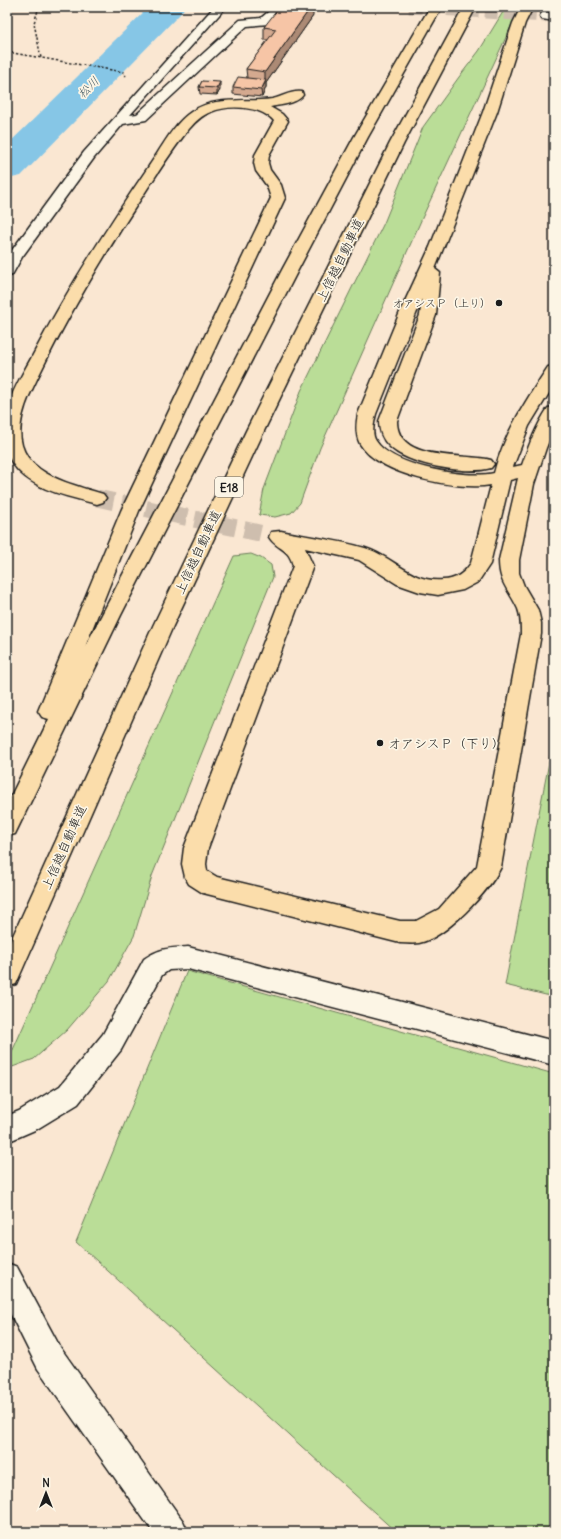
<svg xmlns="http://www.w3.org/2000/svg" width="561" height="1539" viewBox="0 0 561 1539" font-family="Delius,'Klee One',sans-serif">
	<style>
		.green { fill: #badd97; stroke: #6b7c5a }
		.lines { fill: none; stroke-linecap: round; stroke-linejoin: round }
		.river { fill: #86c6e6; fill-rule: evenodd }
		.street-tunnel { stroke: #cebeae; stroke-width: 13; stroke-dasharray: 13 6; stroke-linecap: butt }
		.highway-tunnel { stroke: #cebeae; stroke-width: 17; stroke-dasharray: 17 8; stroke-linecap: butt }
		.street-casing { stroke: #1c1c1c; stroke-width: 3 }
		.secondary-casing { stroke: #1c1c1c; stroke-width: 3 }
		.highway-casing { stroke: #1c1c1c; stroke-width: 3 }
		.path { stroke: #1c1c1c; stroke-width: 1.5; stroke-dasharray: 2.5 2; stroke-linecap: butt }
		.street { fill: #fcf5e5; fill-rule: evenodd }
		.secondary { fill: #fcf5e5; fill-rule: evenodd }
		.highway { fill: #fbddab; fill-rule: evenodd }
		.wall { fill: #d4a98f; stroke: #1c1c1c }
		.shaded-wall { fill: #ac8a74; stroke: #1c1c1c }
		.building { fill: #f6c5a6; stroke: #1c1c1c }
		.poi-dot { fill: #1c1c1c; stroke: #fcf5e5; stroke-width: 1.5 }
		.labels { text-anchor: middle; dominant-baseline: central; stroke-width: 3.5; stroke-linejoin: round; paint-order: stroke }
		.far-poi-label { font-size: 11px; fill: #1c1c1c; stroke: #fcf5e5; text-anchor: end }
		.far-water-label { font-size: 12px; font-style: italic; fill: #415863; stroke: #fcf5e5 }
		.shield { fill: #fcf5e5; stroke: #5f5d58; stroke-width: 1 }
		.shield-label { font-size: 12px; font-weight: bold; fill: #1c1c1c }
		.street-label { font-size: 13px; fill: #1c1c1c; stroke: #fcf5e5 }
		.poi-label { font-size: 13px; fill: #1c1c1c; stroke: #fcf5e5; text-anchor: start }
	</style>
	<rect width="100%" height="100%" fill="#fae7d2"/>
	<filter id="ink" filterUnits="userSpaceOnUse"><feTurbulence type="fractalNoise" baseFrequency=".025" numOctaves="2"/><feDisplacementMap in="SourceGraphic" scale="8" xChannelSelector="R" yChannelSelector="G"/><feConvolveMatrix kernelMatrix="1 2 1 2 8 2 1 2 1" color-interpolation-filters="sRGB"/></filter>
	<g filter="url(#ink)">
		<!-- green -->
		<g class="green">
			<polygon points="506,7 520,7 423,216 320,448 300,503 291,513 275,517 259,515 264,489 301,391 384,223 423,127 459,77 479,51"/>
			<polygon points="251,554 261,558 271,565 273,577 152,876 134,936 109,981 67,1030 34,1059 7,1069 7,1063 234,556"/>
			<polygon points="554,737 554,997 505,985"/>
			<polygon points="187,971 554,1074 554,1532 396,1532 76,1242"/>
		</g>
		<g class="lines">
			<!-- river -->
			<polygon class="river" points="149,7 185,7 180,14 21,176 7,179 7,145"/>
			<!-- street-tunnel -->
			<polyline class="street-tunnel" points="409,7 546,16"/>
			<!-- highway-tunnel -->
			<polyline class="highway-tunnel" points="97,498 264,534"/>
			<defs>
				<g id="street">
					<polygon points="214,7 226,7 130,115 137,114 240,20 261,18 274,7 287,7 268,24 247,26 146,120 123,124 94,158 22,257 12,275 7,277 7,257 84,152"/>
					<path d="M188 947 554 1041V1065L188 969 169 970 162 975 121 1050 78 1104 37 1129 7 1142V1116L19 1111 60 1086 103 1034 144 959C160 948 169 948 188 947Z"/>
					<polygon points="7,1263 17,1267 60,1347 183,1521 188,1532 153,1532 38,1369 7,1307"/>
				</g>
				<polygon id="secondary" points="546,12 554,13 554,21 542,19 540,16 542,13"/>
				<g id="highway">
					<path d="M430 7H442L368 137 298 270 121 615 15 834 7 836V804L49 719 42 717 38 711 121 511 271 198 267 186 256 171 254 163 255 155 274 121C261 106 229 104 211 112 202 115 195 122 189 129 172 150 157 174 142 197 100 261 61 327 29 396 0 465 48 478 103 494L106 498 103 502 97 504C66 496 22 488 8 455 6 450 6 411 8 406 14 387 25 370 34 353 68 288 108 226 149 166 162 148 172 125 191 112 215 95 245 103 272 99 282 97 292 90 302 92L303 95C297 104 279 105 270 107L282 114 288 121 269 155 268 163 270 170 281 185 285 198 139 511 85 647 282 270 354 137Z"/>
					<polygon points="464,7 476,7 404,143 264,431 173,626 16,984 7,987 7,949 153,626 246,431 390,143"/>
					<path d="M521 7H533L525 23 497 112 435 269 440 273 436 315 397 421C397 463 465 453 491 460L494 464 491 468C467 475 407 465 389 446 382 439 379 431 379 421L420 315 422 299 376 414C374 422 371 434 376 441 393 467 466 479 494 473 504 434 526 400 548 367L554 366V385L529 426 513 467 522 465C529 445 536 426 548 408L554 407V428L546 448 534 484 519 560V573L524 586 538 610 541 623V634L501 867C489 891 446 938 419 943 413 944 406 943 400 943L203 893 189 884 185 877 182 864 184 848 293 566C289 547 277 550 269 537L271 532 281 531C309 537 338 540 365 548 395 557 410 583 443 580 456 580 464 573 471 563L491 485C458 491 378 475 360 444 355 434 356 424 358 414L400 312 430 247 483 112 513 23ZM518 478 499 560C499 584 509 589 518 609 521 617 521 626 521 634L477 866 439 909 416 921H400L217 877 207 871 206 864 208 848 313 566 305 548 359 560 397 584 420 592 438 595 463 590 478 582 490 564 510 480Z"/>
				</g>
			</defs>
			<!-- street casing -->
			<use href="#street" class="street-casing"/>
			<!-- secondary casing -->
			<use href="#secondary" class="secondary-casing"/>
			<!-- highway casing -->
			<use href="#highway" class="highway-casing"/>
			<!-- path -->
			<g class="path">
				<polyline points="39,7 34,23 41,58"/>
				<polyline points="7,52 123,72 126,76"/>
			</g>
			<!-- street -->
			<use href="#street" class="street"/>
			<!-- secondary -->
			<use href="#secondary" class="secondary"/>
			<!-- highway -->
			<use href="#highway" class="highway"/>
		</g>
		<!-- wall -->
		<g class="wall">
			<polygon points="313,16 266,83 266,87 262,97 233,94 233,87 247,78 246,69 268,40 264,40 264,27"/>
			<polygon points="202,81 220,90 217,95 200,94 199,87"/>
		</g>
		<!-- shaded-wall -->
		<g class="shaded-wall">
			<polygon points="311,7 313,7 313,16 266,83 266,87 262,97 261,90 265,83 265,72"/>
			<polygon points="220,82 220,90 217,95 217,88"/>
		</g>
		<!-- building -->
		<g class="building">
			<polygon points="288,7 311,7 265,72 246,69 276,29 264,27 278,9 286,10"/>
			<polygon points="238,77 266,80 261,90 233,87"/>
			<polygon points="202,81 220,82 217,88 199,87"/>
		</g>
	</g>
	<!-- markers -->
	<g class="poi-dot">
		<circle cx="499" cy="303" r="4"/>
		<circle cx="380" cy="743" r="4"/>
	</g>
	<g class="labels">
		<!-- far-poi labels -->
		<g class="far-poi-label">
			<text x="491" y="303">オアシスＰ（上り）</text>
		</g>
		<!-- far-water labels -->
		<g class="far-water-label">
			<text transform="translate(88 87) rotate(-45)">松川</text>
		</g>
		<!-- shield labels -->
		<rect class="shield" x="215" y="477" width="28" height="20" rx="3"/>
		<g class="shield-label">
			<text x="229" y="487">E18</text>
		</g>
		<!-- street labels -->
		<g class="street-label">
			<text transform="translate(340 260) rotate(-64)">上信越自動車道</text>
			<text transform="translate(198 552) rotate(-65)">上信越自動車道</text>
			<text transform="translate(64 847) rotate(-66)">上信越自動車道</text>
		</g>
		<!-- poi labels -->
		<g class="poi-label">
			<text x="388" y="743">オアシスＰ（下り）</text>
		</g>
	</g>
	<!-- margin -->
	<rect width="561" height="1539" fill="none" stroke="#fcf5e5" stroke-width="24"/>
	<rect x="12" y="12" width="537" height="1515" fill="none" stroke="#1c1c1c" stroke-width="1.5" filter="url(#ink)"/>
	<!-- north arrow -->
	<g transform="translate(46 1493)" stroke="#fcf5e5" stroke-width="3" paint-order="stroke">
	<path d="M0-3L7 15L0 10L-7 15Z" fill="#1c1c1c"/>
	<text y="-6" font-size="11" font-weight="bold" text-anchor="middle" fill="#1c1c1c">N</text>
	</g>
</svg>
